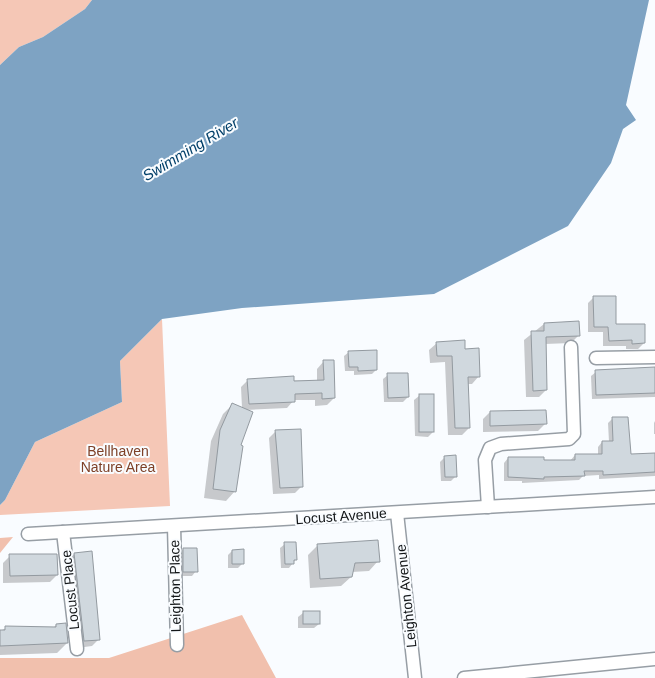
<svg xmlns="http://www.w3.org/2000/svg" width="655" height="678" viewBox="0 0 655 678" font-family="Helvetica,sans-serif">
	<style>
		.green { fill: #f5c7b6 }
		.forest { fill: #f1c0ad }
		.water { fill: #7ea3c3 }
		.shadow { fill: #0003 }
		.building { fill: #d0d8de; stroke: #939aa0 }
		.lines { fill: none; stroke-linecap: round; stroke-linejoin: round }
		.street-casing { stroke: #979ea5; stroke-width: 15 }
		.street { stroke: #fff; stroke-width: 12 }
		.labels { text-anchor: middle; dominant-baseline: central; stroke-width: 4; stroke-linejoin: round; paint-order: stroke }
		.park-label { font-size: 14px; fill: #7e4128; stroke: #f9fcff }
		.street-label { font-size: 14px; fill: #131618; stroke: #f9fcff }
		.water-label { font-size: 15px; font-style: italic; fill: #003f69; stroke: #f9fcff }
	</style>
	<rect width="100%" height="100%" fill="#f9fcff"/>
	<!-- green -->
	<g class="green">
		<polygon points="0,0 92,0 85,9 43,37 19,47 0,65"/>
		<polygon points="162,319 170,506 0,515 0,505 5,500 35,442 122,402 120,361"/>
	</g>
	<!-- forest -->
	<g class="forest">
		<polygon points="13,537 0,553 0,538"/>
		<polygon points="242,615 276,678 0,678 0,658 109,658"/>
	</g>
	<!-- water -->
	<polygon class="water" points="92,0 649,0 626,105 636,120 623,129 611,163 568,226 434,294 242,308 162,319 120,361 122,402 35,442 5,500 0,505 0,65 19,47 43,37 85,9"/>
	<!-- shadow -->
	<g class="shadow">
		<polygon points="594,297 615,325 644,343 638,349 626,349 626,346 603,346 603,332 588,332 588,303"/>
		<polygon points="544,324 578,336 571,343 545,344 546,390 539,397 526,397 524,340"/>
		<polygon points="437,343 464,350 479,376 472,384 467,384 469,428 462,435 448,435 445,362 430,363 429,350"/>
		<polygon points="349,352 376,370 372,374 354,375 354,371 345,371 344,356"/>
		<polygon points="324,361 334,398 327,405 315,406 315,400 294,400 287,408 246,410 239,445 235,491 226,501 204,498 211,441 223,414 233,404 242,408 241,387 248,380 317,381 317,369"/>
		<polygon points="655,368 655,397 592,399 591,376 596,372"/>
		<polygon points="388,375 408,397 403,402 384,402 383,379"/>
		<polygon points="419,396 433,432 428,437 415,436 414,400"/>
		<polygon points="490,412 545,424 538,431 483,432 483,419"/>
		<polygon points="613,418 630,456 655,453 655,476 599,479 599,475 583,476 579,480 522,483 522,481 504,481 504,463 508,458 570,461 575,455 598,455 598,447 602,442 609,442 608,423"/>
		<polygon points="655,421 655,434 654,434 654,423"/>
		<polygon points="276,431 302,486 295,493 273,494 269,438"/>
		<polygon points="445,457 456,476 451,481 441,481 440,462"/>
		<polygon points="285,544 296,559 289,568 281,568 280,548"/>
		<polygon points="318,545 378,561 369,571 352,572 351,577 341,586 310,588 308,555"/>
		<polygon points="183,549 196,571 192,576 179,576 179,554"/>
		<polygon points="232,551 243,563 238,568 228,568 228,555"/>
		<polygon points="74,554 99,639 92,646 77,648 67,561"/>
		<polygon points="10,556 57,575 50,582 3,583 3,563"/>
		<polygon points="303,613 319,624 314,628 298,628 298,617"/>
		<polygon points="56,625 67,643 57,653 0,655 0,631 6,628 53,628"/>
	</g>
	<!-- building -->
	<g class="building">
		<polygon points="593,296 616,296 616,324 645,324 645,343 632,344 632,340 609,341 608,327 594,327"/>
		<polygon points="579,321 580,336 546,337 547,390 533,391 531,331 544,331 544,323"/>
		<polygon points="465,340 465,349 479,348 480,377 468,377 470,428 455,428 452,356 437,356 436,342"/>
		<polygon points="377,350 377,370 358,371 358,367 349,367 348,351"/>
		<polygon points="323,360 334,360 335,398 322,399 322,393 295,394 295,402 249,404 247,379 294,376 294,381 324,380"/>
		<polygon points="655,367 655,393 596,395 595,370"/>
		<polygon points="387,373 408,373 409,397 388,398"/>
		<rect x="419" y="394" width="15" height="38"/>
		<polygon points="232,403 253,412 241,445 243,446 236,492 213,489 220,430"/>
		<polygon points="546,410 547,424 490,426 490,411"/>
		<polygon points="612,417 628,417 631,454 655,453 655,472 603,475 603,471 584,471 585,476 544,477 544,479 508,477 508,457 544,457 544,460 575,460 575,454 602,454 602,441 613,441"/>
		<polygon points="301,429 303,487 280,488 275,430"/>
		<polygon points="456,455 457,477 445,477 444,456"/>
		<polygon points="378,540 380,562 355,563 352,577 320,579 317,544"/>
		<polygon points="284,542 296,542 297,560 294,560 294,564 285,564"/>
		<polygon points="183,548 197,548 198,572 183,572"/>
		<polygon points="244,549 244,564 232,564 232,550"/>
		<polygon points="92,551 100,640 84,641 74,553"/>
		<polygon points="9,554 57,554 58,575 10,576"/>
		<rect x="303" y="611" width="17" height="13"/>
		<polygon points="66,623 68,643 0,646 0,630 5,630 5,626 56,627 56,624"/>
	</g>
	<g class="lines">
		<defs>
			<g id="street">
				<polyline points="596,358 655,357"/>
				<polyline points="488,507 485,460 490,448 501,444 569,439 574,434 571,347"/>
				<polyline points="397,513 415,678"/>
				<polyline points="174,526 177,645"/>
				<polyline points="63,532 77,649"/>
				<polyline points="28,534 655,497"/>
				<polyline points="464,678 655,659"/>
			</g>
		</defs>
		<!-- street casing -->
		<use href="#street" class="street-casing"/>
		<!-- street -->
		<use href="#street" class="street"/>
	</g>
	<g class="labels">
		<!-- park labels -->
		<g class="park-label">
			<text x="118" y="451">Bellhaven<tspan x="118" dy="16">Nature Area</tspan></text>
		</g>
		<!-- street labels -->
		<g class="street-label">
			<text transform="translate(341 516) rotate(-4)">Locust Avenue</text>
			<text transform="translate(175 586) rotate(-91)">Leighton Place</text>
			<text transform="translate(70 590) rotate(-96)">Locust Place</text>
			<text transform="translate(406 596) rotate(-96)">Leighton Avenue</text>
		</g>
		<!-- water labels -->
		<g class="water-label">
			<text transform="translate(190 149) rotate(-31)">Swimming River</text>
		</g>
	</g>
</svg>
